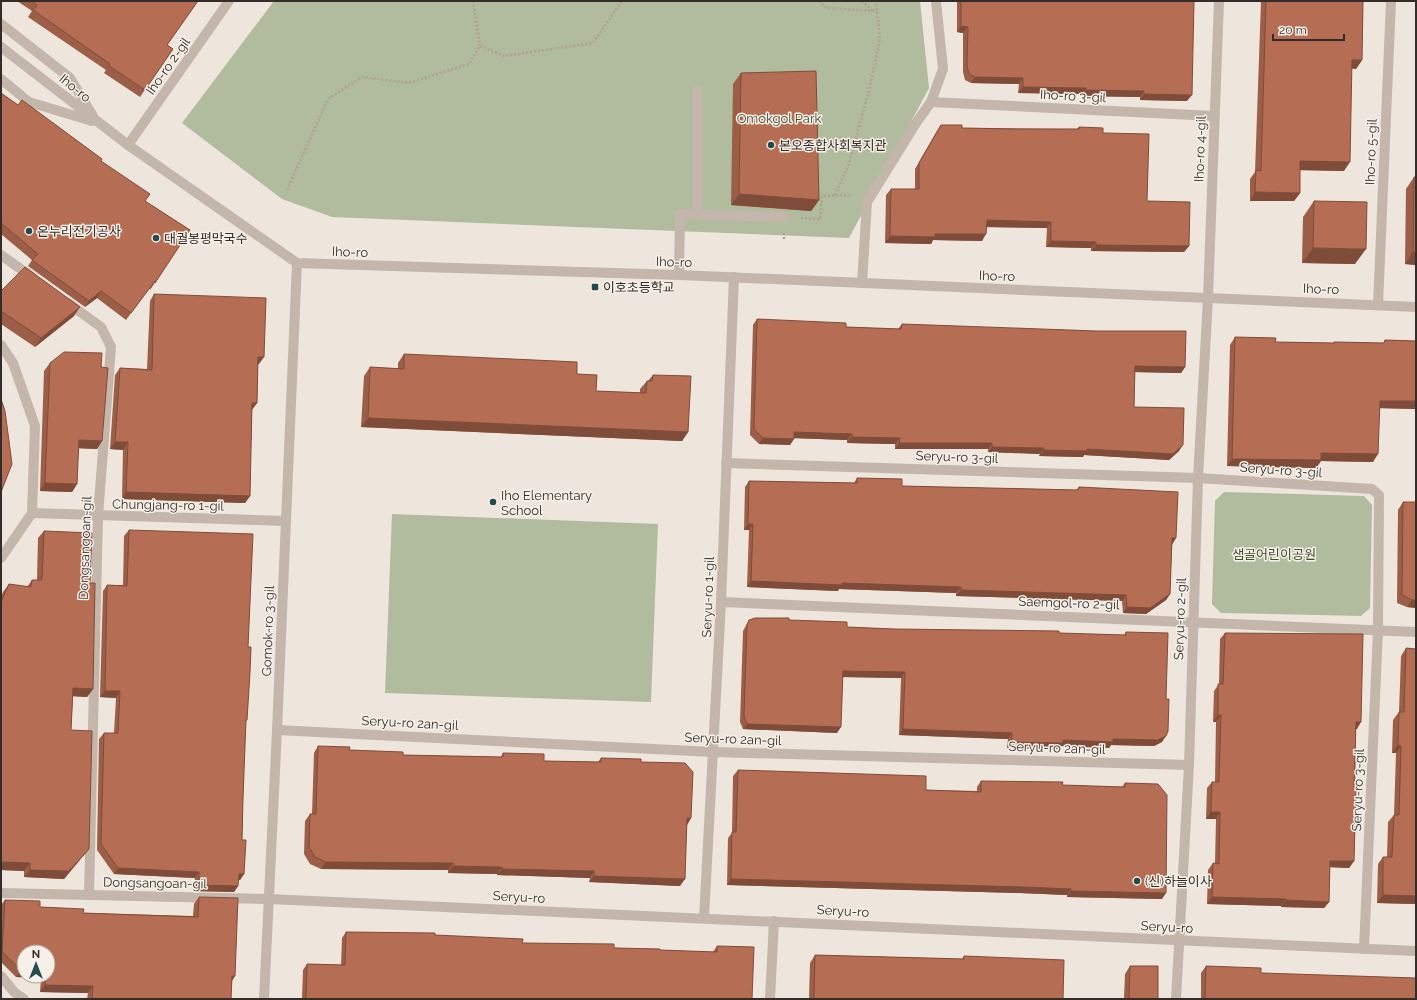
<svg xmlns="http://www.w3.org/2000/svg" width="1417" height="1000" viewBox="0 0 1417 1000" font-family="Raleway,'Noto Sans KR',sans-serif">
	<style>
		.green { fill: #b1bb9e }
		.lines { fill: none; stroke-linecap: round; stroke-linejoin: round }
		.path { stroke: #b0a194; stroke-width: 2.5; stroke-dasharray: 2 2; stroke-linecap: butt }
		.service { stroke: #c4b6aa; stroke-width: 10 }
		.minor { stroke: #c4b6aa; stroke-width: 10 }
		.tertiary { stroke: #c4b6aa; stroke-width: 10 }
		.wall { fill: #9c5e47; fill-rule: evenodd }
		.shaded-wall { fill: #7f4c3a }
		.building { fill: #b56d53; stroke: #7f4c3a }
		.poi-dot { fill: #234b4f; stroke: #f6f0e8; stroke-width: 1.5 }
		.labels { text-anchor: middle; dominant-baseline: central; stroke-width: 3; stroke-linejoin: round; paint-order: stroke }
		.street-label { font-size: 13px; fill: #332c28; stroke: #f6f0e8 }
		.park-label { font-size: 13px; fill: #424e2f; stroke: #f6f0e8 }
		.poi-label { font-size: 13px; fill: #332c28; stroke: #f6f0e8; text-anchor: start }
	</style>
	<rect width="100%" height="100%" fill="#eee6dc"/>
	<!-- green -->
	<g class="green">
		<polygon points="274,1 920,1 929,88 849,238 332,217 282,199 182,123"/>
		<polygon points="1224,492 1364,496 1372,505 1370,608 1361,616 1221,613 1212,604 1215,501"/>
		<polygon points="392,514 658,524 651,702 385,693"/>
	</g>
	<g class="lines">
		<!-- path -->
		<g class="path">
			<polyline points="473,1 480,46"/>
			<polyline points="819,1 827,8 877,11"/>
			<polyline points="862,1 873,11"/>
			<polyline points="287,190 328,99 362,77 409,83 469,64 480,46 504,56 593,43 622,1"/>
			<polyline points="835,195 848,166 869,91 880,38 876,1"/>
			<polyline points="801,218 820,219 822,196 852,195"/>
			<polyline points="784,239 784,233"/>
		</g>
		<!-- service -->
		<g class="service">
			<polyline points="697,214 697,91"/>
			<polyline points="679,275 680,214 784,217"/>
		</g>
		<!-- minor -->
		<g class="minor">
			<polyline points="931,102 1214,116"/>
			<polyline points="128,145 229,1"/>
			<polyline points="1,255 32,277"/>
			<polyline points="862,283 867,202 916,123 931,102 943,69 936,1"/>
			<polyline points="68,303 101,327 111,347 98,516 89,895"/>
			<polyline points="1378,305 1391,1"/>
			<polyline points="1,345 13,363 35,426 32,513"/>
			<polyline points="726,463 1198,478 1372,489 1379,495 1378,630 1364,949"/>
			<polyline points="32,513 286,521"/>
			<polyline points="1,558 32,513"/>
			<polyline points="721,602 1416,632"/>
			<polyline points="277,730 713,752 1189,765"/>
			<polyline points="1,893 269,899"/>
			<polyline points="704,918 721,602 734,277"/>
			<polyline points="1,976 14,992 24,999"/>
			<polyline points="264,999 277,730 297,263"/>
			<polyline points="770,999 774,921"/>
			<polyline points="1176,999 1189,765 1198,478 1208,298 1219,1"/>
		</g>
		<!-- tertiary -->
		<g class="tertiary">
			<polyline points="1,24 70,78 93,116"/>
			<polyline points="1,47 128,145 297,263 679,275 1416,307"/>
			<polyline points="1,79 29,102 92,121"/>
			<polyline points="269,899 1416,951"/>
		</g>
	</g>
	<!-- wall -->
	<g class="wall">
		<polygon points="17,1 198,1 167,45 173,49 140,97 104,73 106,70 28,17 32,11"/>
		<polygon points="957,1 1194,1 1187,101 1140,100 1140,97 1082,96 1082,94 1018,93 1019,84 971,83 965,80 963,72 963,33 957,32"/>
		<polygon points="1261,1 1363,1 1362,60 1356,69 1351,68 1344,171 1300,170 1300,193 1294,201 1250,201 1250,179 1255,172"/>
		<polygon points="741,73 819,200 811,211 731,205 733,84"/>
		<polygon points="1,93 18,105 101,161 145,201 190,230 150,290 150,287 126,320 97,298 85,307 28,266 32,260 1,234"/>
		<polygon points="941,125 962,128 1077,129 1079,127 1103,133 1147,201 1189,246 1184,252 1091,251 1091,248 1046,247 1047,228 986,227 982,241 933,240 931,244 885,243 886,195 891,189 915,189 915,169 937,131"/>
		<polygon points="1414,177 1416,177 1416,265 1405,264 1406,189"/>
		<polygon points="1314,201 1355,264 1302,263 1303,217"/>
		<polygon points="1,291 74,316 35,347 1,324"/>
		<polygon points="154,294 259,364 258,364 257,403 252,409 250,496 245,503 122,499 123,450 110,449 115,375 120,368 147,369 150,301"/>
		<polygon points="757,319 846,327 898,329 902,324 1185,367 1181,373 1135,372 1134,407 1179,451 1169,460 1084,455 1083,457 1039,456 1040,454 988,452 988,449 895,449 895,444 847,443 847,440 794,438 790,445 759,444 750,435 753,325"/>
		<polygon points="1235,337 1275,342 1333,343 1334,342 1383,343 1385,340 1416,341 1416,409 1380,408 1373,462 1321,461 1316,468 1227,466 1230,345"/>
		<polygon points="404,354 577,374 596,391 640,393 640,389 647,381 648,381 653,375 688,432 682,441 361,427 364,376 370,367 398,369 398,363"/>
		<polygon points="50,363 101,367 102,441 97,449 78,448 77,484 72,492 40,491 44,371"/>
		<polygon points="857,478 902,486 1076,490 1079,487 1172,545 1170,594 1166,600 1146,614 1123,613 1122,601 956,596 956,593 839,589 838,591 747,587 749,530 744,530 745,487 749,481 854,483"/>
		<polygon points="1403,502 1416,502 1416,608 1407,607 1397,603 1398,510"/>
		<polygon points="129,530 248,647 247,720 245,722 242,840 244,874 240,880 238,880 238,886 234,892 194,891 195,878 114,874 97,850 99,739 104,733 114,733 116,698 100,697 103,591 107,585 123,585 124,536"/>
		<polygon points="44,531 90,583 93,689 87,697 73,696 71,730 89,849 83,856 64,879 24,877 24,871 1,870 1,597 3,592 9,584 27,587 32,580 37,580 38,538"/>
		<polygon points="749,620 789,620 847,627 894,629 1124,635 1126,632 1162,742 1154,746 1111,745 1109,748 1060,746 1059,749 1007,748 1008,739 899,735 901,678 843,677 837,733 743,729 740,722 743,631"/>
		<polygon points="1225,633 1357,729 1356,729 1354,861 1349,868 1330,867 1329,902 1324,908 1281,907 1281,906 1207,904 1208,870 1213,863 1215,863 1216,819 1206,819 1207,788 1212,782 1215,782 1216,722 1213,722 1214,691 1219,684 1220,639"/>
		<polygon points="1406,648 1416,649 1416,904 1377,903 1378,864 1383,857 1387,857 1388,822 1394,815 1396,753 1392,753 1393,720 1399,712 1401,656"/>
		<polygon points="318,746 349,750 403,755 501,757 503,753 544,761 598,762 601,758 641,762 691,818 687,825 680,886 589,882 590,878 497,875 497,874 448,873 448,870 321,869 310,864 304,854 305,821 310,814 312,814 314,753"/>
		<polygon points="738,770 926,790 977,791 977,787 981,781 1062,785 1122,787 1125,783 1162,899 1067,897 1067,895 1020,893 727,885 728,838 732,833 733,776"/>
		<path d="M199 897 235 976 232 981 231 999H87L88 993 40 992 41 978 16 977 1 962V905L5 900 40 907 83 913 193 916 194 904ZM48 952V976H24Z"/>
		<polygon points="346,932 435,935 522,943 660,950 713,952 717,946 752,999 302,999 303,970 307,964 341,965 342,938"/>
		<polygon points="815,955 962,959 964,956 1063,999 809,999 810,963"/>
		<polygon points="1130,966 1158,999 1124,999 1125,974"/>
		<polygon points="1206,966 1261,973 1416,999 1201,999 1201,973"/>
	</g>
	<!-- shaded-wall -->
	<g class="shaded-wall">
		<polygon points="961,26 968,27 963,33 957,32"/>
		<polygon points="1352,60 1362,60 1356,69 1346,68"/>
		<polygon points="975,77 1023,78 1019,84 971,83"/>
		<polygon points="1023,87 1086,88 1082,94 1018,93"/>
		<polygon points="1086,90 1144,91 1140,97 1082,96"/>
		<polygon points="1144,94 1192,95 1187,101 1140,100"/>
		<polygon points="1300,161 1350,162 1344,171 1294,170"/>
		<polygon points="1255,192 1300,193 1294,201 1250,201"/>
		<polygon points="739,194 819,200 811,211 731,205"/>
		<polygon points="987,220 1051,222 1047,228 982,227"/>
		<polygon points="935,234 986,234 982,241 933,240 931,244 885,243 890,236"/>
		<polygon points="1051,241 1096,242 1091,248 1046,247"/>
		<polygon points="1096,245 1189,246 1184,252 1091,251"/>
		<polygon points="1313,248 1366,249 1355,264 1302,263"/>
		<polygon points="1413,252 1416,252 1416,265 1405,264"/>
		<polygon points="101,291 97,298 85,307 89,301"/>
		<polygon points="80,307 74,316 35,347 41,338"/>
		<polygon points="258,357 264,357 259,364 253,364"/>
		<polygon points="1135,366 1185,367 1181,373 1130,372"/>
		<polygon points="1380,401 1416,401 1416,409 1374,408"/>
		<polygon points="252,403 257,403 252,410"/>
		<polygon points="368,418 688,432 682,441 361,427"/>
		<polygon points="794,432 852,434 847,440 790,438"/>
		<polygon points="852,437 900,438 895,444 847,443"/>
		<polygon points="763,438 794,439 790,445 759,444"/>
		<polygon points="79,440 102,441 97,449 73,448"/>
		<polygon points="115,442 128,442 123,450 110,449"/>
		<polygon points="899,443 992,443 988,449 895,449"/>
		<polygon points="1183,445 1179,451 1169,460 1084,455 1083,457 1039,456 1044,450"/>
		<polygon points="992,447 1044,448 1040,454 988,452"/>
		<polygon points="1321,453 1378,454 1373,462 1321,461 1316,468 1227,466 1232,459"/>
		<polygon points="45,483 77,484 72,492 40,491"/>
		<polygon points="126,492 250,496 245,503 122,499"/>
		<polygon points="748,524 753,524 749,530 744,530"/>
		<polygon points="1172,538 1176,538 1172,545 1167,545"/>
		<polygon points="751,581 842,583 961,587 956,593 839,589 838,591 747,587"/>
		<polygon points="961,590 1126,595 1122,601 956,596"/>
		<polygon points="1170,594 1166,600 1146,614 1123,613 1127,607"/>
		<polygon points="1412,600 1416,600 1416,608 1407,607"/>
		<polygon points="843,671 905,672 901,678 839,677"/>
		<polygon points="73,688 93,689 87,697 68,696"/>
		<polygon points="105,691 120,691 116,698 100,697"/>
		<polygon points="1218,715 1221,715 1216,722 1213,722"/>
		<polygon points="1356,722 1361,722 1357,729 1351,729"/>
		<polygon points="747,724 841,727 837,733 743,729"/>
		<polygon points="903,729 1012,733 1008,739 899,735"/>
		<polygon points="1166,736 1162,742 1154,746 1111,745 1109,748 1060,746 1059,749 1007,748 1012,742 1113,739"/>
		<polygon points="1398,745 1401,746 1396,753 1392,753"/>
		<polygon points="1211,812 1220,812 1216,819 1206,819"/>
		<polygon points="687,818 691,818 687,825"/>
		<polygon points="89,849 83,856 64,879 24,877 30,870"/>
		<polygon points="1330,861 1354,861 1349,868 1326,867"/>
		<polygon points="1,862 30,863 24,871 1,870"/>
		<polygon points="326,862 453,863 448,870 321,869"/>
		<polygon points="453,866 502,867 497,874 448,873"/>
		<polygon points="118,868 199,872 195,878 114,874"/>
		<polygon points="502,869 594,871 590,878 497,875"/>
		<polygon points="239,874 244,874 240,880 234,880"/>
		<polygon points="594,876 685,879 680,886 589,882"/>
		<polygon points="731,879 1024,887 1071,889 1067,895 1020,893 727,885"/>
		<polygon points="199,885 238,886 234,892 194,891"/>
		<polygon points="1071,891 1166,893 1162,899 1067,897"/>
		<polygon points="1383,895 1416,896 1416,904 1377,903"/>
		<polygon points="1212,897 1286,899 1281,906 1207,904"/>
		<polygon points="1286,900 1329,902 1324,908 1281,907"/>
		<polygon points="21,970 24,970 24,976 42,976 41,978 16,977"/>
		<polygon points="232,976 235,976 230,983"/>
		<polygon points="45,985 93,986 88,993 40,992"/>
	</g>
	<!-- building -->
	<g class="building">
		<polygon points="32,1 198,1 167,45 173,49 145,90 109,66 110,64 33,10 37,5"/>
		<polygon points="961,1 1194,1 1192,95 1144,94 1144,91 1086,90 1086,88 1023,87 1023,78 975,77 969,74 967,66 968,27 961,26"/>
		<polygon points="1266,1 1363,1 1362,60 1352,60 1350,162 1300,161 1300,193 1255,192 1256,170 1261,171"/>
		<polygon points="816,71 819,200 739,194 741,73"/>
		<polygon points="1,93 18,105 22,100 102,159 101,161 150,194 145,201 190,230 155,283 155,281 131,313 101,291 89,301 32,260 38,254 1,223"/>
		<polygon points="941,125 962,125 962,128 1016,129 1079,129 1079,127 1103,128 1103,133 1149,134 1147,201 1190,202 1189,246 1096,245 1096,242 1051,241 1051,222 987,220 986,234 935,234 935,237 890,236 891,189 919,189 919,163"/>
		<polygon points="1414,177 1416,177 1416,252 1413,252"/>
		<polygon points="1314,201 1367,202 1366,249 1313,248"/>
		<polygon points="25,267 80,307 41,338 1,311 1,291"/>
		<polygon points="154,294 266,298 264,357 258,357 257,403 252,403 250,496 126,492 128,442 115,442 120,368 152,370"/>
		<polygon points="757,319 846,323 846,327 901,329 902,324 1097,331 1186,331 1185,367 1135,366 1134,407 1184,408 1183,445 1173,454 1087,449 1087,451 1044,450 1044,448 992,447 992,443 899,443 900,438 852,437 852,434 794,432 794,439 763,438 754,429"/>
		<polygon points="1235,337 1276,338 1275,342 1334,343 1334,342 1384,343 1385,340 1416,341 1416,401 1380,401 1378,454 1321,453 1321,460 1232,459"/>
		<polygon points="64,352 102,353 101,367 108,368 102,441 79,440 77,484 45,483 50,363"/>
		<polygon points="404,354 577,362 577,374 597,375 596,391 646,393 647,381 652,381 653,375 691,376 688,432 368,418 370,367 404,369"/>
		<polygon points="1,399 5,411 12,464 1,492"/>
		<polygon points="857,478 902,479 902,486 1078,490 1079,487 1178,492 1176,538 1172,538 1170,594 1150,608 1127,607 1126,595 961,590 961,587 842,583 842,585 751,581 753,524 748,524 749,481 857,483"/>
		<polygon points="1403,502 1416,502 1416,600 1412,600 1402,595"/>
		<polygon points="129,530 253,534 248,647 251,647 250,673 247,720 246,720 243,798 242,840 246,840 244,874 239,874 238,886 199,885 199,872 118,868 101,844 104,733 118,733 120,691 105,691 107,585 127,586"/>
		<polygon points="44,531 92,533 90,583 95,583 93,689 73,688 71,730 92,731 89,849 69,871 30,870 30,863 1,862 1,602 9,584 31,587 32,580 42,580"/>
		<polygon points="755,618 789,618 789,620 847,622 847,627 894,629 1059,631 1059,633 1126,635 1126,632 1168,633 1166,699 1169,699 1168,731 1166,736 1158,740 1113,739 1113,742 1063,740 1063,743 1012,742 1012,733 903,729 905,672 843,671 841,727 747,724 744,716 747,625 749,620"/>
		<polygon points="1225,633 1363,634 1361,722 1356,722 1354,788 1356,788 1354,861 1330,861 1329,902 1286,900 1286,899 1212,897 1213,863 1219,864 1220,812 1211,812 1212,782 1219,782 1221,715 1218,715 1218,684 1223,684"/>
		<polygon points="1406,648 1416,649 1416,896 1383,895 1383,857 1392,857 1394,815 1399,815 1401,746 1398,745 1399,712 1404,712"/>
		<polygon points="318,746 350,747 349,750 403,752 403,755 503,757 503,753 544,754 544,761 601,762 601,758 641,759 641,762 685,763 693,772 691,818 687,818 685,879 594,876 594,871 502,869 502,867 453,866 453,863 326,862 315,857 309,847 310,814 316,814"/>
		<polygon points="738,770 926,776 926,790 981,792 981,781 1063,782 1062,785 1125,787 1125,783 1158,784 1167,795 1166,893 1071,891 1071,889 1024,887 731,879 732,832 736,832"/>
		<polygon points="199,897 238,898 235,976 232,976 231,999 92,999 93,986 45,985 45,976 48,976 48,952 24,952 24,970 21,970 2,952 5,900 40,901 40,907 84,909 83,913 198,917"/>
		<polygon points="346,932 435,933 435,935 523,939 522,943 614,944 614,948 660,949 660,950 717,952 717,946 754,947 752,999 306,999 307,964 345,965"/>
		<polygon points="815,955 964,959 964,956 1064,960 1063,999 814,999"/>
		<polygon points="1130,966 1158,966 1158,999 1129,999"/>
		<polygon points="1206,966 1261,968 1261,973 1416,978 1416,999 1205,999"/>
	</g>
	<!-- markers -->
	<g class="poi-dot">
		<circle cx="771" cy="145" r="4"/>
		<circle cx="29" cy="231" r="4"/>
		<circle cx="156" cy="238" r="4"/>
		<rect x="591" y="283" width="8" height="8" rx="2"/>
		<circle cx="493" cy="502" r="4"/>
		<circle cx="1137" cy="881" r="4"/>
	</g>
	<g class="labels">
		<!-- street labels -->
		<g class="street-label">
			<text transform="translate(168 66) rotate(-55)">Iho-ro 2-gil</text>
			<text transform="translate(75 88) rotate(39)">Iho-ro</text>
			<text transform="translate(1073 96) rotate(3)">Iho-ro 3-gil</text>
			<text transform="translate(1200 149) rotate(-88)">Iho-ro 4-gil</text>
			<text transform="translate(1371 152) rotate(-88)">Iho-ro 5-gil</text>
			<text transform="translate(350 252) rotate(2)">Iho-ro</text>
			<text transform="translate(674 262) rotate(2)">Iho-ro</text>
			<text transform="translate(997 276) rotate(2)">Iho-ro</text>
			<text transform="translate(1321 289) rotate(2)">Iho-ro</text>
			<text transform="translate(957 457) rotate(2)">Seryu-ro 3-gil</text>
			<text transform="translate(1281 470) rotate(4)">Seryu-ro 3-gil</text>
			<text transform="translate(168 505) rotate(1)">Chungjang-ro 1-gil</text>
			<text transform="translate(85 548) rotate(-88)">Dongsangoan-gil</text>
			<text transform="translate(708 597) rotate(-88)">Seryu-ro 1-gil</text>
			<text transform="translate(1069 603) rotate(2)">Saemgol-ro 2-gil</text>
			<text transform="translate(1180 619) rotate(-88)">Seryu-ro 2-gil</text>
			<text transform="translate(268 631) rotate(-88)">Gomok-ro 3-gil</text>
			<text transform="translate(410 723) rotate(3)">Seryu-ro 2an-gil</text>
			<text transform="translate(733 739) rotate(2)">Seryu-ro 2an-gil</text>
			<text transform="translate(1057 748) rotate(2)">Seryu-ro 2an-gil</text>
			<text transform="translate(1358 790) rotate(-88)">Seryu-ro 3-gil</text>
			<text transform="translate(155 883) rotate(1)">Dongsangoan-gil</text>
			<text transform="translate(519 897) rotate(3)">Seryu-ro</text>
			<text transform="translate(843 911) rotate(3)">Seryu-ro</text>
			<text transform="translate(1167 927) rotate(3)">Seryu-ro</text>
		</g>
		<!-- park labels -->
		<g class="park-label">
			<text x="779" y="118">Omokgol Park</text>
			<text x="1274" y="554">샘골어린이공원</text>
		</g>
		<!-- poi labels -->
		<g class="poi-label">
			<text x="779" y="145">본오종합사회복지관</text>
			<text x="37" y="231">온누리전기공사</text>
			<text x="164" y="238">대궐봉평막국수</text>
			<text x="603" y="287">이호초등학교</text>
			<text x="501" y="495">Iho Elementary<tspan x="501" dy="15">School</tspan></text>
			<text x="1145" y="881">(신)하늘이사</text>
		</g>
	</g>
	<!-- border -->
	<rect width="1417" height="1000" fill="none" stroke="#332c28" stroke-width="4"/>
	<!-- north arrow -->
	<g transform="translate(36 964)"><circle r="19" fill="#f6f0e8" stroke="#a8a29b"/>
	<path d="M0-3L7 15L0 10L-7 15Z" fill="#234b4f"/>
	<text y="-6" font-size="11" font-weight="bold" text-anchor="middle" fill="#332c28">N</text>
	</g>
	<!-- scale -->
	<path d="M1273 34v6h71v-6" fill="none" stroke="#332c28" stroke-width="2"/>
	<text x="1279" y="34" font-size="12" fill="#332c28" stroke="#f6f0e8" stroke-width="3" paint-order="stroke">20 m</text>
</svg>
